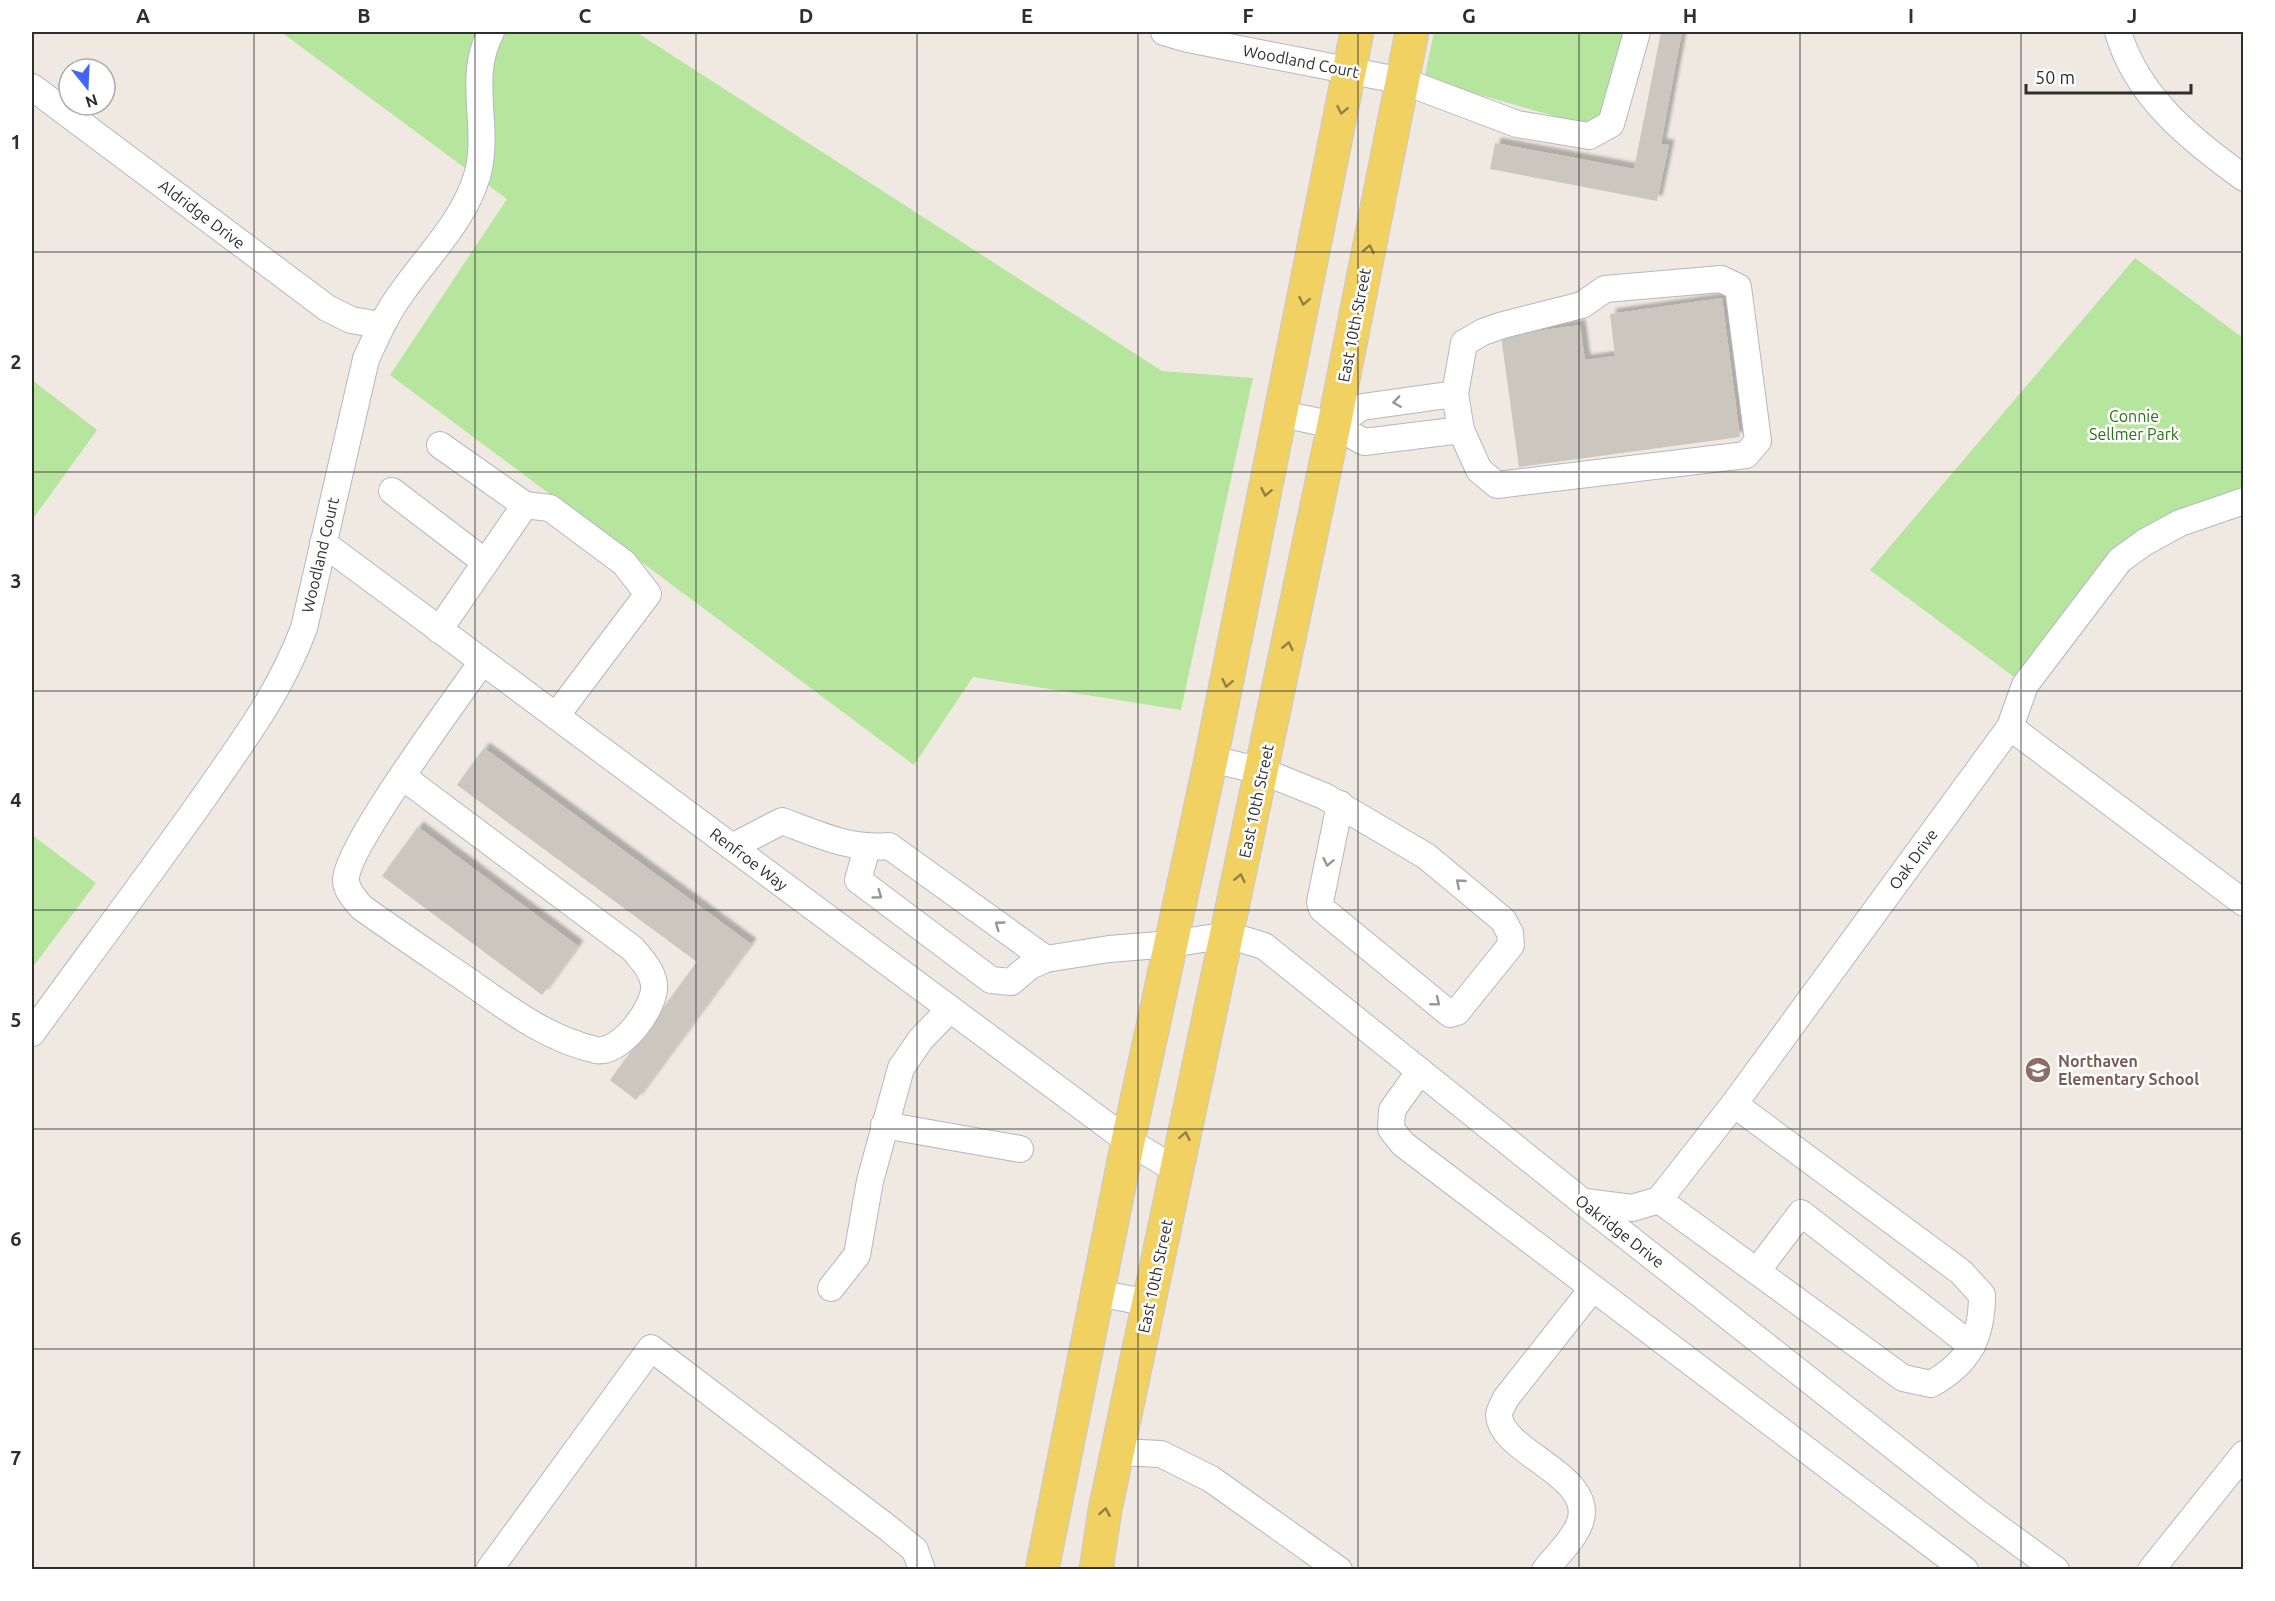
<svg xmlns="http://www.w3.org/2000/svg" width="2275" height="1601" viewBox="0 0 2275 1601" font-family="Ubuntu,sans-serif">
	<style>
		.green { fill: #b6e59e }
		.building { fill: #cbc7bf; filter: url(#shadow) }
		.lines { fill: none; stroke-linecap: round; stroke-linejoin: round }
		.minor-casing { stroke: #b4b7c1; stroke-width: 28 }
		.major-casing { stroke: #c9c9c9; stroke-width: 35 }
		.minor { stroke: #fff; stroke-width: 26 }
		.major { stroke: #f2d163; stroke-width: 33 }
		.oneway { stroke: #908048 }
		.oneway2 { stroke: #969696 }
		.grid { fill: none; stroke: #2e2e2e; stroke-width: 1.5; stroke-opacity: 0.55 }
		.labels { text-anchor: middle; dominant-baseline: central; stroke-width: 5; stroke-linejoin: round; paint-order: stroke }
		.street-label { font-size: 16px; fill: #2e2e2e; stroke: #fff }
		.park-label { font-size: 16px; fill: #2c6e1b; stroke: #fff }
		.education-label { font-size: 16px; font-weight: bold; fill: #785e54; stroke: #fff; text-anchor: start }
		.neatline { fill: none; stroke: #2e2e2e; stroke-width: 2 }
		.grid-label { font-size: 20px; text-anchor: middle; font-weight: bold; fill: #2e2e2e }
	</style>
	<defs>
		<filter id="shadow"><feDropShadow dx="5.5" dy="-5.5" stdDeviation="1.5" flood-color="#0004"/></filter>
	</defs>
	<rect width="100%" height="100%" fill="#efe9e1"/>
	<!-- green -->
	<g class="green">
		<polygon points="281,32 636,32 1162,371 1253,378 1181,710 973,677 914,765 390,375 507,199"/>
		<polygon points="1434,32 1623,32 1608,107 1593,120 1579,123 1431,81 1425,75"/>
		<polygon points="2135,258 2243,338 2243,501 2180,523 2090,597 2025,685 1870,570"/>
		<polygon points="32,380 97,430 32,520"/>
		<polygon points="32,835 96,883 32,968"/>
	</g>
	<!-- building -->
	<g class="building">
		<polygon points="1661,32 1682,32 1661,144 1669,145 1657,201 1490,169 1495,143 1634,169"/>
		<polygon points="1722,298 1740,437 1519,467 1501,336 1580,325 1585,360 1615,356 1610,314"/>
		<polygon points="484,748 751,944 636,1100 610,1080 697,962 457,785"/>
		<polygon points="418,827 578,946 542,995 382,876"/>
	</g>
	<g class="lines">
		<defs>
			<g id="minor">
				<polyline points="1164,32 1188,39 1403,81 1517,124 1589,136 1611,124 1637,32"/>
				<path d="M2118 32C2137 97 2191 140 2244 178"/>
				<polyline points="32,87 327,308 351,320 380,325"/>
				<polygon points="1721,279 1738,287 1758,441 1746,455 1497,485 1479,470 1461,430 1455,394 1464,343 1483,332 1503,325 1582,305 1605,289"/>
				<polyline points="1455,394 1362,407 1334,425 1364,442 1461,430"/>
				<polyline points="1282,414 1334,425"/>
				<polyline points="440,445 525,505"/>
				<polyline points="392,491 485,562"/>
				<polyline points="323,543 1128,1141 1178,1171"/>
				<polyline points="439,630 525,505 550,508 624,563 648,594 556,716"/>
				<polyline points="2010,727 2244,903"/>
				<polyline points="1211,759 1262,771 1324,796 1426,856 1503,920 1510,933 1511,945 1457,1012 1450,1014 1322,909 1320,902 1340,804"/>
				<path d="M403 777 633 949C641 959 652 970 654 984 657 1006 620 1055 596 1050 547 1039 507 1008 467 980 432 956 396 932 361 907 355 899 346 891 346 880 345 848 458 697 482 662"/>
				<path d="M732 847 782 821C817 834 851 850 889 846L1046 959"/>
				<polyline points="867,848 858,880 991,980 1011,982 1030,966 1046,959 1109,949 1171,944 1228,935 1264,946 1583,1202 1978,1513 2056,1570"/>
				<path d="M32 1033C90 953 150 874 207 793 245 738 280 692 304 628L366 359C377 335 387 312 403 291 429 254 464 220 477 176 491 128 466 78 491 32"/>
				<polyline points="1420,1071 1392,1110 1391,1129 1403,1144 1965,1570"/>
				<polyline points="884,1125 1020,1149"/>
				<path d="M1659 1200 1903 1378 1931 1384C1969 1363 1982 1337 1982 1295L1961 1272 1734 1104"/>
				<polyline points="1585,1202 1632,1208 1659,1200 1734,1104 2010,727 2025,685 2120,560 2145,542 2180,523 2244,501"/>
				<polyline points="1757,1271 1801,1213 1972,1346"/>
				<polyline points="831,1288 857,1255 870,1181 901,1068 921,1039 950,1009"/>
				<polyline points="1097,1293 1150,1303"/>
				<polyline points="1118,1452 1161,1454 1211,1479 1339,1570"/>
				<polyline points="489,1570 651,1348 888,1528 915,1550 922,1570"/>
				<path d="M1545 1570C1556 1556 1573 1540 1579 1525 1600 1476 1501 1454 1499 1415 1499 1410 1504 1403 1506 1398L1593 1288"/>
				<polyline points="2151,1570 2244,1454"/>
			</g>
			<g id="major">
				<polyline points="1042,1570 1128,1141 1211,759 1357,32"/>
				<polyline points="1096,1570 1105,1510 1334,425 1412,32"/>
			</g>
		</defs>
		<!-- minor casing -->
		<use href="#minor" class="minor-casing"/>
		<!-- major casing -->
		<use href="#major" class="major-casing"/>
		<!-- minor -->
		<use href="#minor" class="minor"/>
		<!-- major -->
		<use href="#major" class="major"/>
	</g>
	<!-- one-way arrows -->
	<defs><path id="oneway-chevron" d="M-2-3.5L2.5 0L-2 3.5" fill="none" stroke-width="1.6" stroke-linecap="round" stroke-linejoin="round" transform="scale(1.5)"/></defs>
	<g class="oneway">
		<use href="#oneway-chevron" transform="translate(1342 110) rotate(101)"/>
		<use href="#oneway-chevron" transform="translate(1369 249) rotate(-79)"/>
		<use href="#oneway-chevron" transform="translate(1304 301) rotate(101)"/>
		<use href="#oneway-chevron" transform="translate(1266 492) rotate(102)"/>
		<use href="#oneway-chevron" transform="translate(1288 646) rotate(-78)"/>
		<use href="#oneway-chevron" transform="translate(1227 683) rotate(102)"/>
		<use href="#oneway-chevron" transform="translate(1240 878) rotate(-78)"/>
		<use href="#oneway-chevron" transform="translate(1185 1136) rotate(-78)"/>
		<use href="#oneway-chevron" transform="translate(1105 1512) rotate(-80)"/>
	</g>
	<g class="oneway2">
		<use href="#oneway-chevron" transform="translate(1397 402) rotate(172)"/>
		<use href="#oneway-chevron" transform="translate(1328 862) rotate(102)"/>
		<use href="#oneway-chevron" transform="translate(1460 883) rotate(-139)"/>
		<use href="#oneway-chevron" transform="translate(878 895) rotate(36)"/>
		<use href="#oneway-chevron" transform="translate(999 925) rotate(-144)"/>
		<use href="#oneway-chevron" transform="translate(1436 1002) rotate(39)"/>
	</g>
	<!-- grid -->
	<path class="grid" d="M254 32V1570M475 32V1570M696 32V1570M917 32V1570M1138 32V1570M1358 32V1570M1579 32V1570M1800 32V1570M2021 32V1570M32 252H2244M32 472H2244M32 691H2244M32 910H2244M32 1129H2244M32 1349H2244"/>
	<!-- icons -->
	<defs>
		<symbol id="school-disc" viewBox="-11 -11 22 22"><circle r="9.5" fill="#8d6e63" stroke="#fff"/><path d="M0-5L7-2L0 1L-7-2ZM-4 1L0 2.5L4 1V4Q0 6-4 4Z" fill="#fff"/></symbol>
	</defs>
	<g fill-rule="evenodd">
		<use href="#school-disc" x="2023" y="1055" width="30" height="30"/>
	</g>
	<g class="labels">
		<!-- street labels -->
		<g class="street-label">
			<text transform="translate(1301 61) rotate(11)">Woodland Court</text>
			<text transform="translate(202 214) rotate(37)">Aldridge Drive</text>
			<text transform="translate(1354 325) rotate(-79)">East 10th Street</text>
			<text transform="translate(320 555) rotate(-77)">Woodland Court</text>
			<text transform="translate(1256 801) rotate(-78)">East 10th Street</text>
			<text transform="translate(749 859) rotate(37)">Renfroe Way</text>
			<text transform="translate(1913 859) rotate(-54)">Oak Drive</text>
			<text transform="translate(1620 1231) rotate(38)">Oakridge Drive</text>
			<text transform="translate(1155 1276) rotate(-78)">East 10th Street</text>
		</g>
		<!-- park labels -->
		<g class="park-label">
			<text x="2134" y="416">Connie<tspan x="2134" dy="18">Sellmer Park</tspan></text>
		</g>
		<!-- education labels -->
		<g class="education-label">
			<text x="2058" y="1061">Northaven<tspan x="2058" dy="18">Elementary School</tspan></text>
		</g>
	</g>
	<!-- border -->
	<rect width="2275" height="1601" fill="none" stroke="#ffffff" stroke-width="66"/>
	<!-- north arrow -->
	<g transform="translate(87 87) rotate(162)"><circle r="28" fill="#ffffff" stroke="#ababab" stroke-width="1.5"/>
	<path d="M0-4.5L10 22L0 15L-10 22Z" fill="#4264fb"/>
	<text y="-9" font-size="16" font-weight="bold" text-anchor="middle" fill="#2e2e2e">N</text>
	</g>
	<!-- scale -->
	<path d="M2026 84v9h165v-9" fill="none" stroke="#2e2e2e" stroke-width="3"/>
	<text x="2035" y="84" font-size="18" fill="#2e2e2e" stroke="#ffffff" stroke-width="4.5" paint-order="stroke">50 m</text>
	<rect x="33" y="33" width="2209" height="1535" class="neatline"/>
	<g class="grid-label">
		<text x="143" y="23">A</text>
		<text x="364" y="23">B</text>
		<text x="585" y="23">C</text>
		<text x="806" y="23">D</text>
		<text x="1027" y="23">E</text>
		<text x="1248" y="23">F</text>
		<text x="1469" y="23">G</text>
		<text x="1690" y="23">H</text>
		<text x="1911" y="23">I</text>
		<text x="2132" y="23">J</text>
		<text x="16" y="149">1</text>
		<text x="16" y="369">2</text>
		<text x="16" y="588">3</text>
		<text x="16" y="807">4</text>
		<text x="16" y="1027">5</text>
		<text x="16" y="1246">6</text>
		<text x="16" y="1465">7</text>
	</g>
</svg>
